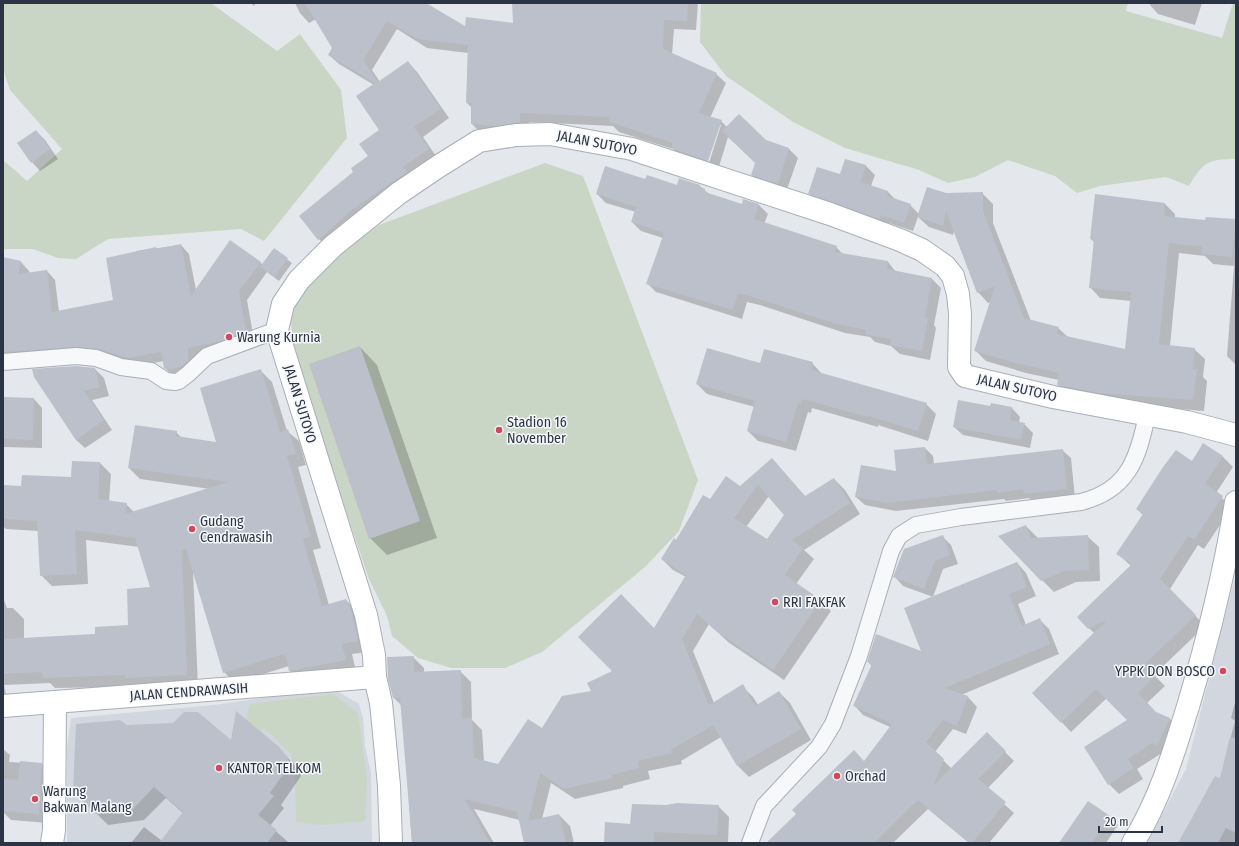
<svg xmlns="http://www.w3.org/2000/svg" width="1239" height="846" viewBox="0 0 1239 846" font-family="'Fira Sans Condensed',sans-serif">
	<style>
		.built { fill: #d2d6de }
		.green { fill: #c9d6c5 }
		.shadow { fill: #0003; fill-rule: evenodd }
		.building { fill: #bbc0ca; fill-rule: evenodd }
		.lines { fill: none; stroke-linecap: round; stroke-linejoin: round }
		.minor-casing { stroke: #a9aeb7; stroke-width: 18 }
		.secondary-casing { stroke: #a9aeb7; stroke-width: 24 }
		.minor { stroke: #f7f8fa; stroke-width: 16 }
		.secondary { stroke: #fff; stroke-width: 22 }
		.poi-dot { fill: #d1495b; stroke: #f4f6f9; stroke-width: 1.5 }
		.labels { text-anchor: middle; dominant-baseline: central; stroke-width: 3; stroke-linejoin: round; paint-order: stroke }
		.street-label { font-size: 14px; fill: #2b3445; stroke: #f4f6f9 }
		.poi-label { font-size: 14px; fill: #2b3445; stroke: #f4f6f9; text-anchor: start }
	</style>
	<rect width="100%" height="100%" fill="#e4e7ec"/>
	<!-- built -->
	<g class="built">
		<polygon points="1236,573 1236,843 1147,843 1186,769"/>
		<polygon points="325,689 335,690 359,704 363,718 365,746 371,773 372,843 67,842 67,749 71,718 214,705"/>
	</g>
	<!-- green -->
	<g class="green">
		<polygon points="3,3 211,3 277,51 300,34 341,90 347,138 264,241 241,229 108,239 76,259 58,258 33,249 3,249 3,160 27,181 62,149 10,90 3,69"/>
		<path d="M701 3H1128L1126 11 1222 38 1233 3H1236V159C1208 159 1203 162 1189 186L1166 177 1100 186 1077 193 1055 176 1008 160 975 177 948 183 919 170 845 148 793 122 726 76 700 42Z"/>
		<polygon points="545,163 583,176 698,480 679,531 645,567 542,652 505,668 451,668 418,658 392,636 387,616 369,579 302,381 295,353 291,324 293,305 303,290 333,257 379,225"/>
		<polygon points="333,694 358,713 367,779 365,821 320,825 296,822 295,775 291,754 264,728 251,738 244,726 250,704"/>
	</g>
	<!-- shadow -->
	<g class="shadow">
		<polygon points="250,3 256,3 254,6"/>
		<path d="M295 3H389L468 29 514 24 513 3H698L696 30 674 29 672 55 716 74 726 83 710 118 721 121 727 127 789 149 798 158 786 192 761 183 752 175 756 163 728 137 718 170 682 157 673 149 619 132 613 126 529 122V132L481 133 472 124V108L467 103 468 53 427 48 397 29 372 70 380 82 408 62 417 72 449 118 423 137 438 159 328 248 319 239 355 172 369 157 381 130 374 85 339 64 329 55 333 48 316 19 309 23 300 13ZM719 125H721L708 166 706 165Z"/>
		<polygon points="1150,3 1202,3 1195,25 1158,14 1150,5"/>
		<polygon points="36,131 45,140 58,159 40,171 32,162"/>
		<polygon points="846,160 866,166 875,175 871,186 888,192 896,200 910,205 919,214 946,194 982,193 993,204 993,223 1031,321 1058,328 1068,337 1126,350 1131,301 1100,298 1090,287 1094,242 1091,239 1165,204 1175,214 1175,218 1206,221 1236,220 1236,365 1227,356 1234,266 1213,264 1205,256 1179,253 1170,346 1194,349 1205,359 1203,377 1207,381 1204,411 1110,403 1068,395 1058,385 1059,380 1026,373 986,361 976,351 991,302 988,303 978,292 954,231 953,235 929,227 918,217 913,231 889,223 888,227 818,202 810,193 841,175"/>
		<polygon points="646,180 678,186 700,186 709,194 742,205 759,205 768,214 764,224 836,247 843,254 888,262 896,272 932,279 941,288 934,325 936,328 930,360 900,354 891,346 875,342 870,337 845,333 760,305 747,302 742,319 656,292 647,283 663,238 641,231 632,222 636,212 606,203 597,194"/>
		<polygon points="181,245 189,254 196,290 260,262 263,265 274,250 292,263 279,281 267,272 247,300 254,340 173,376 165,368 164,361 137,366 108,357 3,365 3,258 21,262 29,271 29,273 47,271 55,280 59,312 114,301 136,251"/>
		<polygon points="360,347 377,365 437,538 387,555 370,538"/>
		<polygon points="812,363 822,374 926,404 936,414 928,441 878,425 878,427 812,408 811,413 808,412 796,451 758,441 748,431 755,407 707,394 697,384 760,365"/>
		<polygon points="95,369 104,378 109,396 92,400 112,430 85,448 76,440 35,377"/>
		<polygon points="261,371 272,382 287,431 299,441 306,465 298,467 321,548 313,550 329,605 346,600 357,611 368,652 352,654 356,671 301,682 290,671 289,666 235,683 224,672 193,571 198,686 55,688 50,683 4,685 6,694 3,695 3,597 7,608 13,608 24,619 24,639 96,635 129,626 151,588 139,547 86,540 88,584 52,586 41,575 39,531 6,529 3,526 3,486 22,487 72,478 100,463 111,474 109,502 126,504 134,512 210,489 140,479 129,468 176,432 182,438 218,444"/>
		<polygon points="3,398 34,399 42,408 42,448 3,447"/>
		<polygon points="991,408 1012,408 1020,417 1019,423 1024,424 1033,433 1030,448 963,435 954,427"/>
		<polygon points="1204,445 1223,457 1233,467 1216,493 1232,507 1204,549 1198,545 1170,589 1205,626 1154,675 1165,686 1147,703 1156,713 1170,719 1179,729 1162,753 1137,769 1143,779 1119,794 1109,784 1128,720 1107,698 1071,732 1034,693 1095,634 1078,617 1131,566 1118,554 1143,515 1137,509 1192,462"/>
		<polygon points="925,448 933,456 934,464 1062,450 1071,458 1075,498 1033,502 1029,498 1006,501 1004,499 896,511 865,505 856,497 898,472"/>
		<path d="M772 460 806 497 834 479 845 490 860 514 804 550 814 559 796 584 821 601 831 611 784 680 728 642 709 624 693 651 714 703 742 686 753 697 758 705 779 692 790 703 811 740 749 777 738 766 721 737 681 761 682 764 648 771 650 779 623 786V788L575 799 551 783 542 819 559 815 570 826 574 843H525L520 820 474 809 494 843H412L402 706 394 698 413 657 424 668V672L460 671 471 682 472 720 482 730 484 761 498 765 593 692 654 630 686 577 673 570 662 559 710 500 740 487ZM769 496 785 515 767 541 746 527Z"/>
		<polygon points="1026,526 1038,538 1087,536 1099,547 1100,581 1076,582 1054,592 1042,580"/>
		<polygon points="942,536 951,545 958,564 943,569 933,597 903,586 895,577"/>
		<polygon points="1017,563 1026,573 1036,596 1018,604 1026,625 1039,619 1049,629 1059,654 961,695 968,697 977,707 966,734 953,729 935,752 952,769 987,734 1014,761 987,789 1014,813 989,843 969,843 928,809 893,843 768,843 864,762 890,727 863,715 854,705 872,666 868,662 923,653"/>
		<polygon points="1236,699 1236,843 1179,843 1220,780 1235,721 1231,718"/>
		<polygon points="127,726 232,742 286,756 297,768 301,776 281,805 284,808 270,826 288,842 131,843 144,827 162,841 183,813 166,798 144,820 108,825 74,791"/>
		<polygon points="3,749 10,755 9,762 42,764 51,773 48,823 11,820 3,812"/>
		<polygon points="1088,802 1110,817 1118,825 1106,843 1060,843"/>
		<polygon points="718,806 729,817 728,843 605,843 631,825"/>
	</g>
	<!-- building -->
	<g class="building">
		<polygon points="305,3 426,3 465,26 466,17 513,23 512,3 688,3 687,21 664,20 663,49 717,73 699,113 722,120 708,161 671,148 673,143 609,122 610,117 520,113 520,122 496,126 471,124 471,103 466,103 468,45 417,39 387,21 363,60 378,82 408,61 441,109 414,127 429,149 403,167 407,172 353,209 318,240 299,216 353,172 351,168 368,156 359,144 379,130 356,96 375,83 328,55 332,48"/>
		<polygon points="739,114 766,140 789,148 778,184 751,175 755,163 722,131"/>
		<polygon points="36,130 50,149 31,163 17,143"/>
		<polygon points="845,159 866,165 861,182 888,191 887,196 911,204 904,223 881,215 879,219 808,194 817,167 840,174"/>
		<polygon points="605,166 645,179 647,175 677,185 679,178 700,185 700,187 705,189 705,192 742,204 743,199 759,204 754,219 837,246 835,252 888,261 887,269 932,278 925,317 928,318 922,351 890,345 891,339 865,334 866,330 836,324 750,296 738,293 733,310 646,284 664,233 631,222 636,207 596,194"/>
		<polygon points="927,187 946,193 983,192 983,211 1024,318 1059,327 1057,334 1125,349 1131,292 1089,288 1094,240 1090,239 1095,194 1165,203 1164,216 1205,220 1206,217 1236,219 1232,257 1201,254 1202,247 1169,243 1159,344 1195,348 1193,369 1197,369 1193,400 1099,393 1057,385 1059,373 1015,363 974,351 995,286 977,293 946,211 943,226 917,217"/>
		<polygon points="230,240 261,262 239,291 246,331 218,342 188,348 188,361 181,367 167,370 164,368 161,352 128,358 99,349 77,347 3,352 3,257 21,261 18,274 47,270 52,312 113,300 106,258 156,247 156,249 181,244 191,296"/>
		<polygon points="274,248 288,258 275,277 260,267"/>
		<polygon points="360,346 420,521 369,539 309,364"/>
		<polygon points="707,348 760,363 764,349 813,362 811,370 927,403 918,431 868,416 868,417 802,399 801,404 798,403 786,442 747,431 755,401 696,384"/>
		<polygon points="76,366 95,368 100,387 84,391 104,420 76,440 34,377 32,369"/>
		<polygon points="261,369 280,432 288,429 296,454 287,456 311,537 303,539 322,606 346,599 352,613 358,641 342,644 346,660 289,671 286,656 284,656 284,654 223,673 186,549 182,550 187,675 125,678 125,675 43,678 42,672 3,674 3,639 95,634 95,627 128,625 127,589 150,587 135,538 75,530 77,574 40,576 37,521 3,519 3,485 21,486 22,475 71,477 72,461 100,462 98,499 127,503 125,514 228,482 128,468 135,425 177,431 176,436 216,442 200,388"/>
		<polygon points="3,397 34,398 33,440 3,439"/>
		<polygon points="958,400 990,406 991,403 1012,407 1010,420 1025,423 1021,440 953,427"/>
		<polygon points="1203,443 1223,456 1205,484 1223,496 1194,540 1188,536 1160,579 1196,615 1145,664 1156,675 1138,693 1156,712 1170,718 1157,746 1152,743 1128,759 1134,768 1108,785 1084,747 1127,720 1096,689 1061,723 1032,693 1107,620 1088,629 1077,617 1132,564 1116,554 1143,514 1136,509 1163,467 1176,450 1192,461"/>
		<polygon points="925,447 927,464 1063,449 1067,489 1024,494 1023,489 997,493 997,490 887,503 855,497 861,465 896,471 894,450"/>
		<path d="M772 458 805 496 834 478 850 503 792 540 803 548 785 575 821 600 773 670 716 631 697 614 682 639 709 705 743 684 755 706 779 691 801 729 737 766 713 725 671 750 672 753 638 761 639 768 612 775 613 778 564 789 540 773 528 821 559 814 566 843H524L517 812 465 799 490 843H412L400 698H393L388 679 387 657 414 656V672L461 670 462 719 472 718 474 758 498 764 528 719 542 728 562 696 591 691 587 683 612 671 578 637 621 594 654 628 686 575 661 559 674 538 676 540 703 495 710 499 726 476 740 486ZM758 485 784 515 767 539 734 518Z"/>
		<polygon points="1026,525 1031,538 1088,535 1089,570 1064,571 1041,581 998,536"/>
		<polygon points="943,535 950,555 935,561 924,589 893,577 904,549"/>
		<polygon points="1017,562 1027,587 1009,594 1022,626 1040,618 1050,644 945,688 968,696 957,726 943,720 926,742 944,759 933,786 987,732 1006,751 978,779 1006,802 988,824 972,843 970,843 918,800 874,843 766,843 796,814 792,810 854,750 864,761 892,724 853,706 872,664 867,662 876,634 921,651 904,608"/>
		<polygon points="236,711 278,746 286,755 290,764 270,793 274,796 258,815 277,830 267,843 159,843 183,812 154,787 133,809 96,814 73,791 76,724 120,720 127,725 173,723 184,712 198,712 231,740"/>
		<polygon points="1230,737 1236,738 1236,833 1226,828 1218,843 1178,843 1215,776 1220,778"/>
		<polygon points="20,761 42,763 39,814 3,811 3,779 18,780"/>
		<polygon points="1088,801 1110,816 1092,843 1059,843"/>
		<polygon points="677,803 719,805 717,835 654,832 654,843 604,843 605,822 630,824 632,804 666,805"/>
	</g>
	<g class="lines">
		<defs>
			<g id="minor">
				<polyline points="3,362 76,356 96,358 121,367 151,371 166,381 175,382 179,381 188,374 207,356 277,330"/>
				<path d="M750 843 764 806 819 747 833 724 859 656 891 551 899 536 916 525 961 517 1081 502C1128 490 1138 459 1147 415"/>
			</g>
			<g id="secondary">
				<polyline points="3,706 375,677"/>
				<polyline points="52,843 54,830 55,702"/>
				<polyline points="391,843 389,786 384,733 381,703 375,677 374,655 366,615 277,330 283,304 299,280 333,246 399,193 439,166 479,141 516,135 550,134 632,149 830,214 900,240 922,250 945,266 953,276 958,294 960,314 959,367 965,376 1053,397 1187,422 1236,435"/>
				<path d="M1133 843C1160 799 1174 752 1189 703 1209 636 1225 570 1236 502"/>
			</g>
		</defs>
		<!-- minor casing -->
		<use href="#minor" class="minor-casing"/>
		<!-- secondary casing -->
		<use href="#secondary" class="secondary-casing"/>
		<!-- minor -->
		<use href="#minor" class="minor"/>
		<!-- secondary -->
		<use href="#secondary" class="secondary"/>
	</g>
	<!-- markers -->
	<g class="poi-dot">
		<circle cx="229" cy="337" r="4"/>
		<circle cx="499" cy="430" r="4"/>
		<circle cx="192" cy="529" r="4"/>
		<circle cx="775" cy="602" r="4"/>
		<circle cx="1223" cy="671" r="4"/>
		<circle cx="219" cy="768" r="4"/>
		<circle cx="837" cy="776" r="4"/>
		<circle cx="35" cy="799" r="4"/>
	</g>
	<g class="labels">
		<!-- street labels -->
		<g class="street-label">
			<text transform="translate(597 143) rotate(11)">JALAN SUTOYO</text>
			<text transform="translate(1017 388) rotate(13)">JALAN SUTOYO</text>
			<text transform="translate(300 404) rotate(73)">JALAN SUTOYO</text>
			<text transform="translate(189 692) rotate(-4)">JALAN CENDRAWASIH</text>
		</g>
		<!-- poi labels -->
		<g class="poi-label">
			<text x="237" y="337">Warung Kurnia</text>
			<text x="507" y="422">Stadion 16<tspan x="507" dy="16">November</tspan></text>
			<text x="200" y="521">Gudang<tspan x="200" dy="16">Cendrawasih</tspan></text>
			<text x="783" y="602">RRI FAKFAK</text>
			<text x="1215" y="671" text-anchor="end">YPPK DON BOSCO</text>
			<text x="227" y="768">KANTOR TELKOM</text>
			<text x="845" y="776">Orchad</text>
			<text x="43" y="791">Warung<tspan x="43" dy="16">Bakwan Malang</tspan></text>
		</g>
	</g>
	<!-- border -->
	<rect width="1239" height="846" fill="none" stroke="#2b3445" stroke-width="8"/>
	<!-- scale -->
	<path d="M1099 826v6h63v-6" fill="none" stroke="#2b3445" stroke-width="2"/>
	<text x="1105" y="826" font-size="12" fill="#2b3445" stroke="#f4f6f9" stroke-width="3" paint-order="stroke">20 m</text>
</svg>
